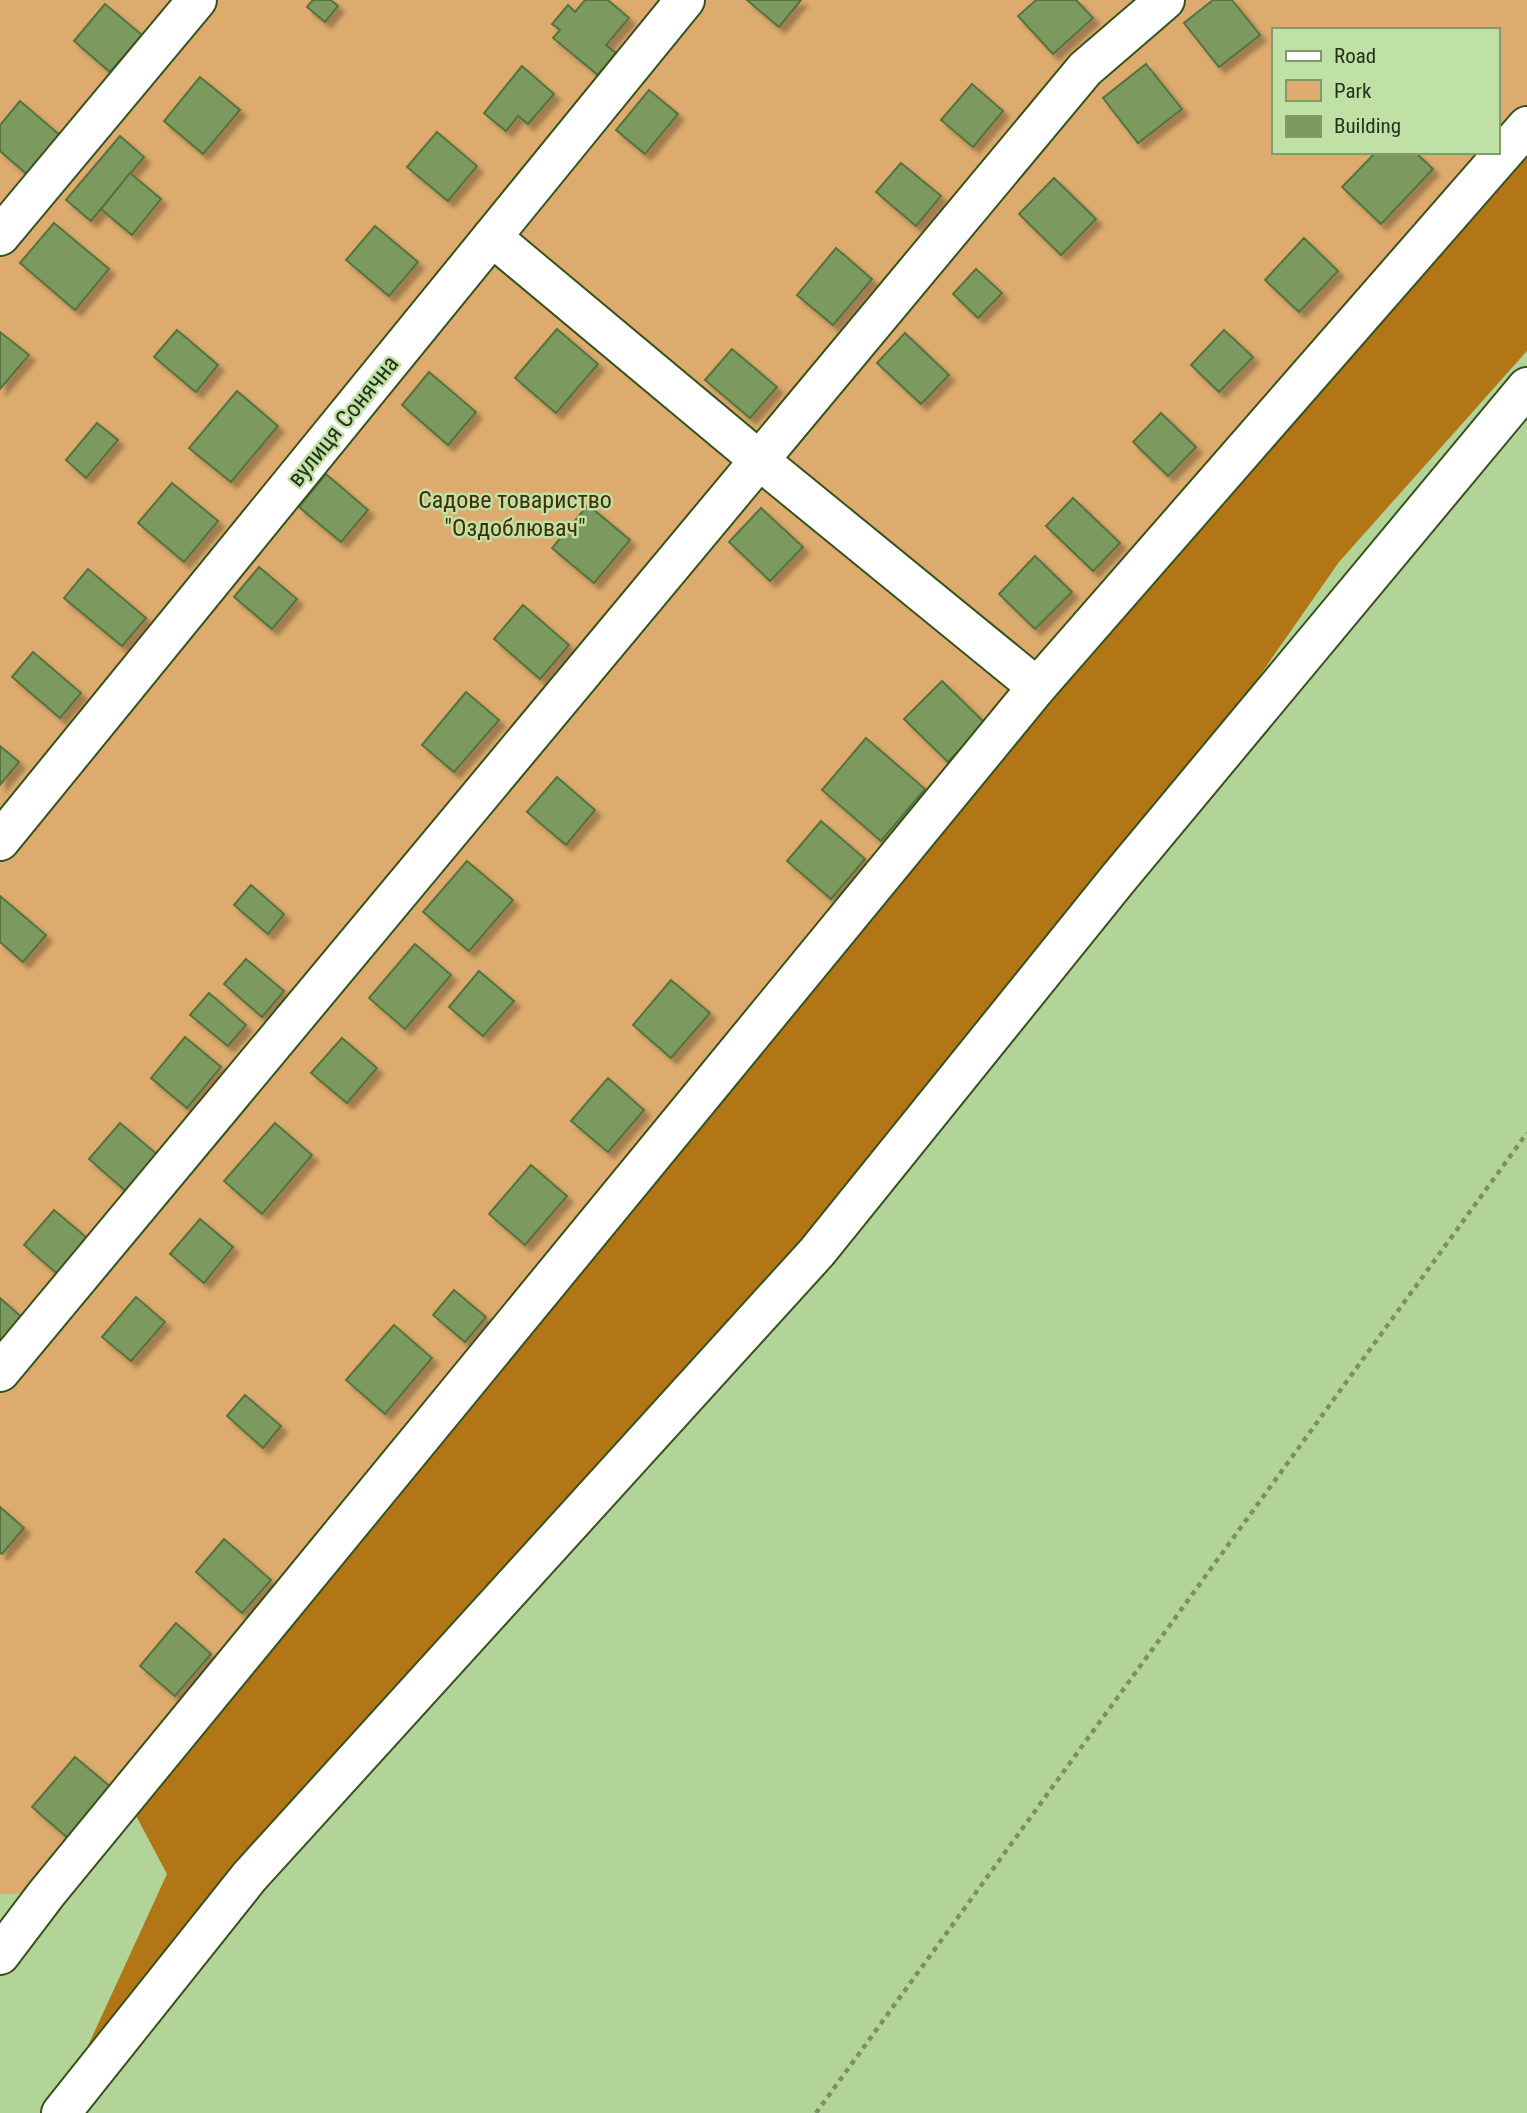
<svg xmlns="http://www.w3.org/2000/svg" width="1527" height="2113" viewBox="0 0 1527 2113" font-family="'Roboto Condensed',sans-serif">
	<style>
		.green { fill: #dcab6d; fill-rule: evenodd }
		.forest { fill: #b27617 }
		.building { fill: #7b9a61; stroke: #56733c; stroke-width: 2; filter: url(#shadow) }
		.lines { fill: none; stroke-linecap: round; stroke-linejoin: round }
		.street-casing { stroke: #37521c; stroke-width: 42 }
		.path { stroke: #789165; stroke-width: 4.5; stroke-dasharray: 5 5; stroke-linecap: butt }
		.street { stroke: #fff; stroke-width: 38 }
		.labels { text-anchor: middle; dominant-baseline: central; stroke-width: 5; stroke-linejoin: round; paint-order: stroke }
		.street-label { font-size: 24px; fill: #26331b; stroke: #bfe1a5 }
		.park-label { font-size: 24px; fill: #452c06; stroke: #bfe1a5 }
	</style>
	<defs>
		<filter id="shadow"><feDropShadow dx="6" dy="6" stdDeviation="2" flood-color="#0004"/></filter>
	</defs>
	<rect width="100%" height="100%" fill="#b3d499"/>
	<!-- green -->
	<path class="green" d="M0 0H1527V126L47 1893 0 1894ZM1273 30H1497V152H1273Z"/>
	<!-- forest -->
	<polygon class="forest" points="1527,126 1527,351 1339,562 1117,880 57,2113 167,1874 126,1797"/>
	<!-- building -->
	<g class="building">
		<polygon points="313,0 331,0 338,6 325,22 307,7"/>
		<polygon points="585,0 608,0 629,18 606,45 616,53 598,75 553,38 560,30 552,24 568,5 575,12"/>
		<polygon points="747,0 801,0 779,27"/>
		<polygon points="1036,0 1076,0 1093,18 1053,54 1018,16"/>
		<polygon points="1213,0 1232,0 1260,35 1219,67 1184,23"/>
		<polygon points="105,4 142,35 110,72 74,41"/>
		<polygon points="1146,64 1182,109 1138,143 1103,98"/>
		<polygon points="522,66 554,94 528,124 518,116 506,131 484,113"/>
		<polygon points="200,77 240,110 203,154 164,121"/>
		<polygon points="972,84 1003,111 973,147 941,120"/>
		<polygon points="649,90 678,114 645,154 616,130"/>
		<polygon points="20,101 61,136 28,175 0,151 0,125"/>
		<polygon points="437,132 477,166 448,201 407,167"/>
		<polygon points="120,136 144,157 91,221 66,200"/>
		<polygon points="1376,152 1415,152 1433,169 1381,224 1342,187"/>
		<polygon points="901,163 941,196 916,226 876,192"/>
		<polygon points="130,173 161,199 132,235 101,209"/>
		<polygon points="1054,178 1096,219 1061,255 1019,214"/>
		<polygon points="54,223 109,269 75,310 20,263"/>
		<polygon points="375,226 418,262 389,296 346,260"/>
		<polygon points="1304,238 1338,271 1299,312 1265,280"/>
		<polygon points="836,248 872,279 833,325 797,295"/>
		<polygon points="976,269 1002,293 978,318 953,294"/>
		<polygon points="557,329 598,364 556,413 515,378"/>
		<polygon points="177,330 218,365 196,392 154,357"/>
		<polygon points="1224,330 1253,357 1219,392 1191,365"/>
		<polygon points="0,332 29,355 0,389"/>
		<polygon points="905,333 949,375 921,404 877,363"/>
		<polygon points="732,349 777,387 750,418 705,380"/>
		<polygon points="429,372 476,412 448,445 402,405"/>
		<polygon points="237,391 278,426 231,482 189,448"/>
		<polygon points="1161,413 1196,447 1168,476 1133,442"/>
		<polygon points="97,423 118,440 86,478 66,460"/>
		<polygon points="326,474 368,510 341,542 299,507"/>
		<polygon points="172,483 218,521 184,562 138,523"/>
		<polygon points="1073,498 1120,543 1093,571 1046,526"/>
		<polygon points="588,505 630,540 594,583 552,548"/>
		<polygon points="761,508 803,547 770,581 729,542"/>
		<polygon points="1035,556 1072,592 1035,629 999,594"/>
		<polygon points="259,567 297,599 272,629 234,597"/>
		<polygon points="88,569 146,618 122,646 64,598"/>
		<polygon points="523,605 569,645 540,679 494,639"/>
		<polygon points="33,652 81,693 60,718 12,677"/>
		<polygon points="942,681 985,723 948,762 904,719"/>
		<polygon points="466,692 499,720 454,772 422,745"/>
		<polygon points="866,738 925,789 881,841 822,790"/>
		<polygon points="0,746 19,762 0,785"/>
		<polygon points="557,777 595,810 566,845 527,812"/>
		<polygon points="821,821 865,859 831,899 787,861"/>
		<polygon points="467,861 513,900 469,951 423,912"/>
		<polygon points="251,885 284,914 268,934 234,905"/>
		<polygon points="0,896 46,935 23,962 0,942"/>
		<polygon points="415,944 451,975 405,1029 369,998"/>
		<polygon points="246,959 284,991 262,1017 224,984"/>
		<polygon points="479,971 514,1001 483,1036 449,1007"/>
		<polygon points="671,980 710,1013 671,1058 633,1025"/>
		<polygon points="209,993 246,1025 228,1046 190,1015"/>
		<polygon points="185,1037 221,1067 187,1108 151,1078"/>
		<polygon points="342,1038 377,1068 347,1103 311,1073"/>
		<polygon points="608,1078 644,1110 608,1152 571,1121"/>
		<polygon points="120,1123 159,1156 128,1193 89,1159"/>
		<polygon points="275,1123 312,1155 262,1214 224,1181"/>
		<polygon points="531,1165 567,1196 525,1245 489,1214"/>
		<polygon points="54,1210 92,1242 62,1278 24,1245"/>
		<polygon points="200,1219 233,1247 204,1283 170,1254"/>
		<polygon points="454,1290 486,1317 465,1342 433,1315"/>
		<polygon points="136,1297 165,1322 131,1361 102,1337"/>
		<polygon points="0,1298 26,1321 0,1352"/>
		<polygon points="394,1325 432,1358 385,1414 346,1380"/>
		<polygon points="245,1395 281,1426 263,1448 227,1416"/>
		<polygon points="0,1507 24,1528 2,1554 0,1553"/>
		<polygon points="224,1539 271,1580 242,1613 196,1572"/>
		<polygon points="176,1623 211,1654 175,1696 140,1666"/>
		<polygon points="75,1757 112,1788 69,1839 32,1807"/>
	</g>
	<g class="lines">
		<defs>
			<g id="street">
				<polyline points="0,236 197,0"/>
				<polyline points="492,237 759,460 1037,687"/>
				<polyline points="0,841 685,0"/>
				<polyline points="0,1372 1085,69 1165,0"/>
				<polyline points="0,1955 47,1893 1037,687 1527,126"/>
				<polyline points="61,2113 249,1877 817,1252 1117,880 1527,387"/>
			</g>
		</defs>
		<!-- street casing -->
		<use href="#street" class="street-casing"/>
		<!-- path -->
		<polyline class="path" points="816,2113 1527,1133"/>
		<!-- street -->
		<use href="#street" class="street"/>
	</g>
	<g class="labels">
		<!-- street labels -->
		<g class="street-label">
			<text transform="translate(343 421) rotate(-51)">вулиця Сонячна</text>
		</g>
		<!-- park labels -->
		<g class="park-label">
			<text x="515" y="500">Садове товариство<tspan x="515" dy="28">"Оздоблювач"</tspan></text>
		</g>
	</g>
	<!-- legend -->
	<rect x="1272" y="28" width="228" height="126" fill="#bfe1a5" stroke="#829b6e" stroke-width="2"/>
	<rect x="1286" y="51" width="35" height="10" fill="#ffffff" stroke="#829b6e" stroke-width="2"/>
	<text x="1334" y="63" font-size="21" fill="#26331b">Road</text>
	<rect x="1286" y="80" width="35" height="21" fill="#dcab6d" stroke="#829b6e" stroke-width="2"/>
	<text x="1334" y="98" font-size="21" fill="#26331b">Park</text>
	<rect x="1286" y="116" width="35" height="21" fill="#7b9a61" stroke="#829b6e" stroke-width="2"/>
	<text x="1334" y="133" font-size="21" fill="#26331b">Building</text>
</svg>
